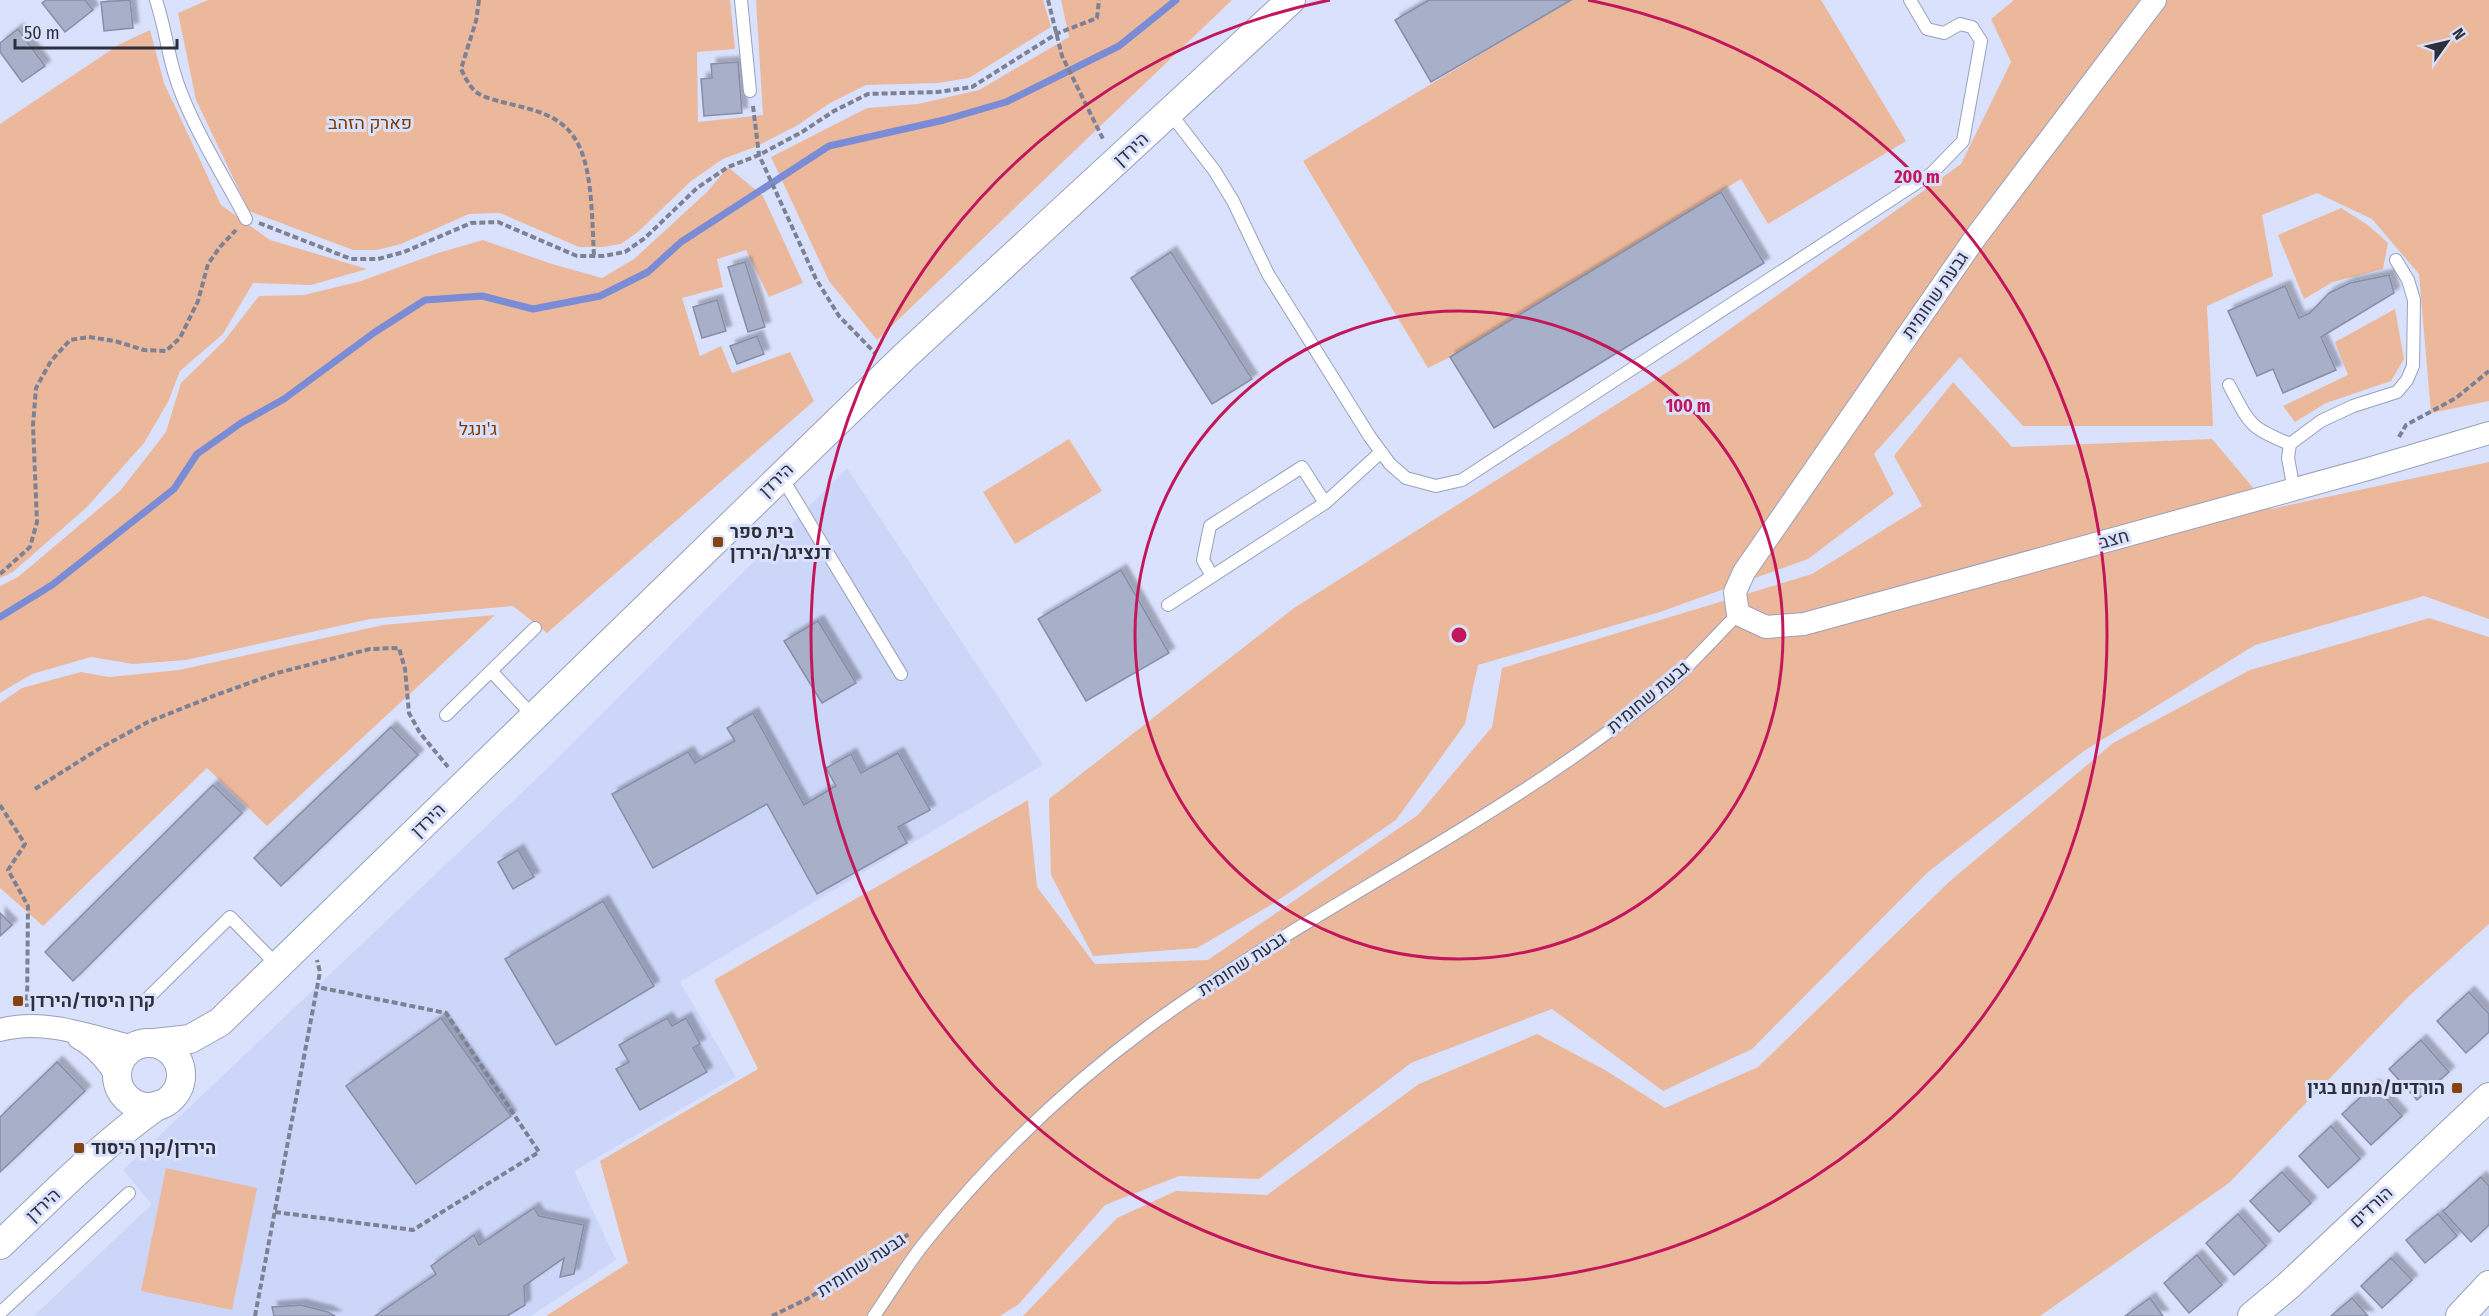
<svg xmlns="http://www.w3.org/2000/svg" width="2489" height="1316" viewBox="0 0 2489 1316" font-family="'Fira Sans Condensed',Heebo,sans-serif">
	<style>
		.built { fill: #ccd6f8 }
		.green { fill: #ebb89c }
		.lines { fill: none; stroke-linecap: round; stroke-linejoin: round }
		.stream { stroke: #7b8cd7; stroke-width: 7 }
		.building { fill: #a8afc9; stroke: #878ea7; stroke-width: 1.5; filter: url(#shadow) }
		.service-casing { stroke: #99a0ba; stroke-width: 14 }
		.minor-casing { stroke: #99a0ba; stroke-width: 24 }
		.tertiary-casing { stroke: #99a0ba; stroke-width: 30 }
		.path { stroke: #7d8194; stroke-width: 4; stroke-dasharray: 6 3; stroke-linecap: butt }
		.service { stroke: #fff; stroke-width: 12 }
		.minor { stroke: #fff; stroke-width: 22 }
		.tertiary { stroke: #fff; stroke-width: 28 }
		.ring { fill: none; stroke: #c2185b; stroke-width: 3 }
		.poi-dot { fill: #854213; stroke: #dae1fd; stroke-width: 2 }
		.labels { text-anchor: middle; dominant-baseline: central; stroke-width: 6; stroke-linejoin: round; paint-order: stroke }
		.park-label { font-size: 18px; fill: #7e3800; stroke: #dae1fd }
		.street-label { font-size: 18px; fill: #2d2f3a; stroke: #dae1fd }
		.poi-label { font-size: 18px; font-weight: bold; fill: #2d2f3a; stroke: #dae1fd; text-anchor: start }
		.centre { fill: #c2185b; stroke: #dae1fd; stroke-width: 3 }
		.ring-label { font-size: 18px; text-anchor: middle; font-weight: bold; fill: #c2185b; stroke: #dae1fd; stroke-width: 6; stroke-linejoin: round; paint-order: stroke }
	</style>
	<defs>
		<filter id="shadow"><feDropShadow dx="5.5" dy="-5.5" stdDeviation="1.5" flood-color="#0004"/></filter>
	</defs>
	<rect width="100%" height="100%" fill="#dae1fd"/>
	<!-- built -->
	<polygon class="built" points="847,468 1043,765 680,982 736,1077 574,1171 616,1260 531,1316 34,1316 152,1204 123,1170 550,766"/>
	<!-- green -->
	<g class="green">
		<polygon points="208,0 730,0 735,49 697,52 698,122 763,115 756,0 1043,0 1051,27 969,78 938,83 866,85 830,103 798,125 755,147 723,159 691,181 639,231 621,244 602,247 579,247 500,213 469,214 401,244 377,250 353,250 249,211 196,100 178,13"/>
		<polygon points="1061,0 1232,0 877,340 829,281 771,157 867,108 918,104 979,90 1069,37"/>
		<polygon points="1571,0 1821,0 1906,141 1768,224 1741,179 1450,357 1428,368 1303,161"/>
		<polygon points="2014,0 2489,0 2489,401 2431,413 2419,274 2372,219 2317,193 2262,215 2273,276 2207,306 2213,426 2023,426 1960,357 1874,454 1894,494 1808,559 1660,612 1478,665 1465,724 1396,820 1274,903 1197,948 1093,956 1051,875 1049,799 1294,608 1688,359 1961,164 2011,62 1991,19"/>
		<polygon points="150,30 164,83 221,205 270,240 367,269 311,285 253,283 223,334 180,371 168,402 144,443 87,507 13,572 0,578 0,124 120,44"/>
		<polygon points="728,167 763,196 803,283 769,297 746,250 717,259 723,287 682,298 700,356 721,346 732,373 790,352 814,401 547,633 513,606 370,619 186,660 133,664 91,657 32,674 0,693 0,586 18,577 120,491 166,432 181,383 224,341 259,296 304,295 361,281 438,253 483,240 552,264 602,278 634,259 707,192"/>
		<polygon points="2341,208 2368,225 2388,243 2383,269 2333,282 2304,299 2278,235"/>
		<polygon points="2395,309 2404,359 2391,381 2326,403 2295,422 2283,406 2348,375 2335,342"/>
		<polygon points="1953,382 2012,447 2212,439 2271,509 2489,462 2489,619 2424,596 2255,645 2084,751 1928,872 1752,1049 1663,1091 1552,1009 1411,1063 1259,1179 1179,1176 1105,1205 1019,1304 1000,1316 546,1316 628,1263 600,1161 758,1069 714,980 1028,800 1037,887 1095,964 1208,960 1418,815 1492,727 1502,668 1812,574 1922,506 1894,456"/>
		<polygon points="1069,439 1102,491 1015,544 983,492"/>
		<polygon points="495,615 267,826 207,768 43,926 0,888 0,703 22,688 81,672 109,677 179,670 383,625"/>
		<polygon points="2429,618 2489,637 2489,924 2408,997 2229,1183 2040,1316 1023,1316 1117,1218 1176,1191 1267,1195 1419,1084 1537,1034 1605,1070 1665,1108 1758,1067 1949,882 2113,743 2250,670"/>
		<polygon points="166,1168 257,1188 232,1310 141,1291"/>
	</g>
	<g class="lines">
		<!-- stream -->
		<polyline class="stream" points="0,617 52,585 174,489 197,454 241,423 284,399 375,332 425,300 482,296 533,309 600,296 648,272 681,242 829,146 944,120 1006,102 1119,46 1176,0"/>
	</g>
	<!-- building -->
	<g class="building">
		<polygon points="46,0 85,0 93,10 65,32 42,3"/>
		<polygon points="130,0 133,28 104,31 101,2"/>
		<polygon points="1429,0 1571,0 1431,82 1395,20"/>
		<polygon points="18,29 45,66 22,82 0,52 0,43"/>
		<polygon points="738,62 742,113 704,116 701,79 712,78 711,64"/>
		<polygon points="1721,192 1764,263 1494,428 1450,357"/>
		<polygon points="1171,252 1252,379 1212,404 1131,278"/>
		<polygon points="745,262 765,327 748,332 728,267"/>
		<polygon points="2389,275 2394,293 2321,337 2336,370 2283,393 2273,369 2257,376 2228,311 2285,286 2299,318 2310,313 2329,293 2350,283"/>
		<polygon points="717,300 726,331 702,338 693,307"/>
		<polygon points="757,336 764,354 737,364 730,346"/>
		<polygon points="1121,570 1169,653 1086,701 1038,619"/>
		<polygon points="818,621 856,683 822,703 784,641"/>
		<polygon points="753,713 804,805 836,786 826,768 851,754 861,773 898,753 930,810 898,827 907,843 817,894 767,804 653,868 612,794 688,752 695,763 735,741 727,728"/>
		<polygon points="391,727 418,755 281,886 254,858"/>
		<polygon points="213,785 242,813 73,981 45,952"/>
		<polygon points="518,850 534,877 513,889 498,862"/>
		<polygon points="603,901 654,986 556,1045 505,959"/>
		<polygon points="0,913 12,925 0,936"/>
		<polygon points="2469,992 2489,1014 2489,1032 2466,1053 2437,1021"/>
		<polygon points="441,1018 511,1116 416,1184 346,1086"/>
		<polygon points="667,1018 672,1026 686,1018 700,1044 693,1048 707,1072 640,1110 616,1069 629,1062 619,1045"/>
		<polygon points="2421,1040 2449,1072 2417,1100 2389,1069"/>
		<polygon points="57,1062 85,1091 0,1172 0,1117"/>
		<polygon points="2374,1085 2402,1116 2371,1145 2342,1114"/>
		<polygon points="2331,1126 2360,1159 2328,1188 2299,1156"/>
		<polygon points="2282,1172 2311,1203 2279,1232 2250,1201"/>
		<polygon points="2481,1177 2489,1186 2489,1225 2471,1242 2443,1211"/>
		<polygon points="534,1208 539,1216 584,1225 574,1274 560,1277 564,1258 524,1286 525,1305 507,1316 375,1316 436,1274 431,1266 474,1235 479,1245"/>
		<polygon points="2238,1214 2266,1246 2234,1275 2206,1243"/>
		<polygon points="2438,1214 2457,1236 2425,1263 2406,1240"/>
		<polygon points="2197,1255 2222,1285 2189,1313 2164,1283"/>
		<polygon points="2391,1258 2412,1280 2382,1308 2361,1286"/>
		<polygon points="2150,1298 2163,1316 2125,1316"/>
		<polygon points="2352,1298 2368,1316 2331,1316"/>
		<polygon points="301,1305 328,1312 335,1316 274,1316 272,1307"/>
	</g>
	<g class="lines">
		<defs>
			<g id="service">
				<path d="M156 0C164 24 167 48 174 72 188 121 223 174 246 219"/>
				<polyline points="741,0 750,91"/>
				<polyline points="1170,113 1214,170 1233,201 1268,274 1370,437 1390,464 1406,478 1436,486 1462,480 1932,173 1963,141 1981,41 1972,27 1960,24 1944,33 1927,29 1910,0"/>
				<path d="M2229 385C2250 424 2248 427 2290 444"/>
				<polyline points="781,476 901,674"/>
				<polyline points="2294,490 2288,458 2290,444 2321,421 2353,406 2397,392 2407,380 2413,366 2414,300 2408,280 2396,260"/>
				<polyline points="1212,576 1203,560 1210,526 1302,467 1325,503"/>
				<polyline points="1168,605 1325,503 1381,452"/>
				<polyline points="491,671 534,717"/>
				<polyline points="446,715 535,628"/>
				<polyline points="147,999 230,917 278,966"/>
				<polyline points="0,1313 129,1193"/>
				<path d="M874 1316C890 1293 905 1268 922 1246 987 1164 1064 1089 1148 1027 1313 906 1505 820 1662 690 1689 667 1713 639 1738 614"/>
			</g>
			<g id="minor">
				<polyline points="2155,0 1975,238 1744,572 1735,592 1738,614 1766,627 1804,624 2368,469 2489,433"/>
				<path d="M0 1030C44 1018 90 1036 133 1047"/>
				<path d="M79 1038C97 1048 107 1061 118 1078"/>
			</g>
			<g id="tertiary">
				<polyline points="155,1043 190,1039 220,1022 906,355 1291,0"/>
				<circle cx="149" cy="1075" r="32"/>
				<path d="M0 1245C51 1197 100 1146 158 1105"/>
				<polyline points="2252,1316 2288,1286 2489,1097"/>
				<polyline points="2460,1316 2489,1285"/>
			</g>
		</defs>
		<!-- service casing -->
		<use href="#service" class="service-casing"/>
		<!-- minor casing -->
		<use href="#minor" class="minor-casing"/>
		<!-- tertiary casing -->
		<use href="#tertiary" class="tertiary-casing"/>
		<!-- path -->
		<g class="path">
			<path d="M479 0 476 21 461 69C465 77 469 86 476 92 483 97 494 100 502 102 533 110 564 114 579 146 593 174 592 225 594 256"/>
			<polyline points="1048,0 1062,56 1104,141"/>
			<polyline points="753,106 759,155 816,279 839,316 875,353"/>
			<polyline points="259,223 351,259 378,259 404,252 471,223 498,222 577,256 603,256 625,252 645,238 697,188 728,167 759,155 802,132 834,111 868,94 938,92 972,87 1056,34 1097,18 1099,0"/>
			<polyline points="2399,437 2406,425 2456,398 2489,371"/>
			<polyline points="0,574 30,547 37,522 33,425 36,388 51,361 70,340 89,337 115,341 144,350 166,351 180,338 198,301 208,264 220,247 236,230"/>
			<polyline points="35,789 102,747 148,722 216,695 277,673 370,649 399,648 405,669 409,713 420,733 448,767"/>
			<polyline points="0,805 25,844 8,870 28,906 27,1007"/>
			<polyline points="275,1212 413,1230 539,1152 446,1013 317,987"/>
			<polyline points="255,1316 320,972 317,960"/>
			<polyline points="772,1316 807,1299 909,1234"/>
		</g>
		<!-- service -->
		<use href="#service" class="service"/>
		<!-- minor -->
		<use href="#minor" class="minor"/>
		<!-- tertiary -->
		<use href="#tertiary" class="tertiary"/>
	</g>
	<!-- distance rings -->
	<g class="ring">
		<circle cx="1459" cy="635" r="324"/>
		<path d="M1588 0A648 648 0 1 1 1330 0"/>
	</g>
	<!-- markers -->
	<g class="poi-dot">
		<rect x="712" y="536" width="12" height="12" rx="3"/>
		<rect x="12" y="995" width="12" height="12" rx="3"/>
		<rect x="2451" y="1082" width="12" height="12" rx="3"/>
		<rect x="73" y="1142" width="12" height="12" rx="3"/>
	</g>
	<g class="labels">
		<!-- park labels -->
		<g class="park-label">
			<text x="370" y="123">פארק הזהב</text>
			<text x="478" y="429">ג'ונגל</text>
		</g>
		<!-- street labels -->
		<g class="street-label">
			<text transform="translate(1131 149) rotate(-42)">הירדן</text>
			<text transform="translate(1935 295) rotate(-55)">גבעת שחומית</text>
			<text transform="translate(776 480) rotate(-44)">הירדן</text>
			<text transform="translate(2114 539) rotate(-15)">חצב</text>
			<text transform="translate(1648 697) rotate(-40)">גבעת שחומית</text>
			<text transform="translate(428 820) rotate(-44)">הירדן</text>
			<text transform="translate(1242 964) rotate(-33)">גבעת שחומית</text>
			<text transform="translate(43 1205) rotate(-43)">הירדן</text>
			<text transform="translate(2371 1207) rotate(-43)">הורדים</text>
			<text transform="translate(861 1265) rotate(-33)">גבעת שחומית</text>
		</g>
		<!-- poi labels -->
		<g class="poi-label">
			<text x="730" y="532">בית ספר<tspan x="730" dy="21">דנציגר/הירדן</tspan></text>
			<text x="30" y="1001">קרן היסוד/הירדן</text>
			<text x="2445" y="1088" text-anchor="end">הורדים/מנחם בגין</text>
			<text x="91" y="1148">הירדן/קרן היסוד</text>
		</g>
	</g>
	<circle cx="1459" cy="635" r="9" class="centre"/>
	<g class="ring-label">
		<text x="1917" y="183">200 m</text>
		<text x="1688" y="412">100 m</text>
	</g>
	<!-- north arrow -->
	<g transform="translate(2447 42) rotate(56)" stroke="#dae1fd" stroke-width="4.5" paint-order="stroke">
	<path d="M0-4.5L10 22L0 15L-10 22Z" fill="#2d2f3a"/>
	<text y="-9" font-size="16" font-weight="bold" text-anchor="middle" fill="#2d2f3a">N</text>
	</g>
	<!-- scale -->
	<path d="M15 39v9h162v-9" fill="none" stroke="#2d2f3a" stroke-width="3"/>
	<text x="24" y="39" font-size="18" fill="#2d2f3a" stroke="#dae1fd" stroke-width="4.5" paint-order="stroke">50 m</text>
</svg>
